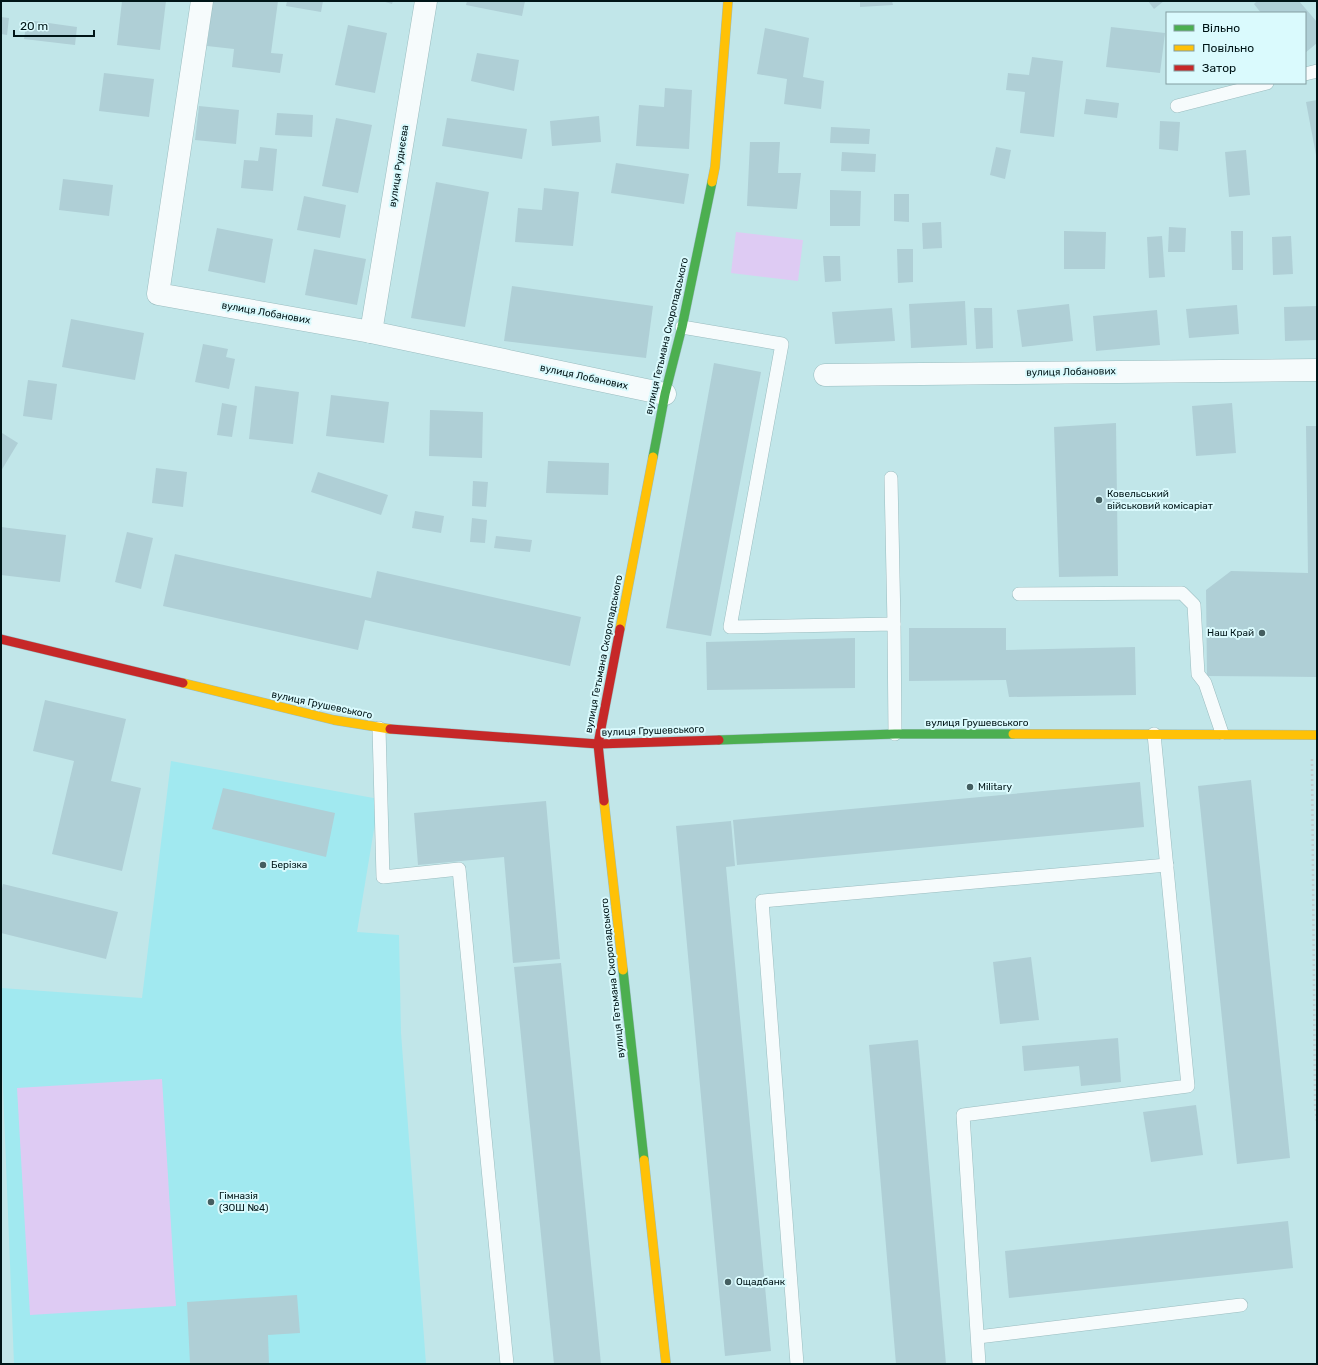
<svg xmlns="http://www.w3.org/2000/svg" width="1318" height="1365" viewBox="0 0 1318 1365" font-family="Rubik,sans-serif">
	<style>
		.built { fill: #a1e9f0 }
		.green { fill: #decbf3 }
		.building { fill: #afcfd6 }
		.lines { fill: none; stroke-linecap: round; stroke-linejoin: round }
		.lane-casing { stroke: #9abcbf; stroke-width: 14 }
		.street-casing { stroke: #9abcbf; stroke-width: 23 }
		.fast-casing { stroke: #9abcbf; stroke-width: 10 }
		.slow-casing { stroke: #9abcbf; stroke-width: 10 }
		.jam-casing { stroke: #9abcbf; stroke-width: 10 }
		.path { stroke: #c2ccce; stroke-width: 2.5; stroke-dasharray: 2 3; stroke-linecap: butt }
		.lane { stroke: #f6fbfc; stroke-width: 13 }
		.street { stroke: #f6fbfc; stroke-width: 22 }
		.fast { stroke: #4caf50; stroke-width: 9 }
		.slow { stroke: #ffc107; stroke-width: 9 }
		.jam { stroke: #c62828; stroke-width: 9 }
		.poi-dot { fill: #445e60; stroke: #dafafd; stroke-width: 1.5 }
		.labels { text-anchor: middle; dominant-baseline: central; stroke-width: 4; stroke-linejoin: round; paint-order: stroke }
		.street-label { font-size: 10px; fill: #001517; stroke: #dafafd }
		.poi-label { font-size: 10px; fill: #001517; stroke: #dafafd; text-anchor: start }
	</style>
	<rect width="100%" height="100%" fill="#c1e6e9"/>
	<!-- built -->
	<polygon class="built" points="171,761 379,799 357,932 399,935 401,1033 426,1364 14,1364 1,1038 1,988 142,998"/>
	<!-- green -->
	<g class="green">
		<polygon points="736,232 803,240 798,281 731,273"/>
		<polygon points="162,1079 176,1306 30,1315 17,1088"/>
	</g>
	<!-- building -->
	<g class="building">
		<polygon points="122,1 166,1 160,50 117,45"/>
		<polygon points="213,1 278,1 271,53 283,54 280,73 232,67 234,49 207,46"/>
		<polygon points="287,1 323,1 321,12 286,6"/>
		<polygon points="382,1 393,1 392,4"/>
		<polygon points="467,1 525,1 522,16 466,5"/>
		<polygon points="860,1 892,1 893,5 860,7"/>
		<polygon points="1148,1 1164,1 1154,9"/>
		<polygon points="1257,1 1299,1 1317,22 1317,43 1305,53 1305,13 1261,13 1254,4"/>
		<polygon points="1,17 9,18 7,35 1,34"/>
		<polygon points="27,20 77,27 75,45 24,39"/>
		<polygon points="348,25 387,33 375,93 335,85"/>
		<polygon points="1111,27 1165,33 1160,73 1106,67"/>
		<polygon points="765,28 809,38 803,77 824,81 821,109 784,104 787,79 757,74"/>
		<polygon points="477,53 519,60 514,91 471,81"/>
		<polygon points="1032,57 1063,61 1054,137 1020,133 1025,92 1006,90 1008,73 1029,75"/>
		<polygon points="104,73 154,79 149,117 99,111"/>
		<polygon points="665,88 692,90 689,149 636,146 639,105 664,107"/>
		<polygon points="1086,99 1119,103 1117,118 1084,114"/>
		<polygon points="1317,100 1317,155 1316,155 1306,102"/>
		<polygon points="199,106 239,110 236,144 195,140"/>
		<polygon points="277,113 313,115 312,137 275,135"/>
		<polygon points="599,116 601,142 552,146 550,121"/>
		<polygon points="336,118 372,125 358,193 322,186"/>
		<polygon points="447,118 527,129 522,159 442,146"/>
		<polygon points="1160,121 1180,122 1178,151 1159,149"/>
		<polygon points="831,127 870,129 869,144 830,143"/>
		<polygon points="750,142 780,142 778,173 801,173 797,209 747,206"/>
		<polygon points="260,147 277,149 273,191 241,188 244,160 258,161"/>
		<polygon points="996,147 1011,150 1005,179 990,175"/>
		<polygon points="1246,150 1250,195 1229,197 1225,152"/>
		<polygon points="842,152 876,154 875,172 841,171"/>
		<polygon points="616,163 689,174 684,204 611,193"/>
		<polygon points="63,179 113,185 109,216 59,210"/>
		<polygon points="436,182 489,192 465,327 411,318"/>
		<polygon points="544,188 579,192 573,246 515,242 518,208 542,210"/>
		<polygon points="830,190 861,191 860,226 830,226"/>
		<polygon points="894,194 909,194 909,222 894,221"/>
		<polygon points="304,196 346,205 340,238 297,230"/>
		<polygon points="941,222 942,248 923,249 922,223"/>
		<polygon points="1169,227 1186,228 1185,252 1168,252"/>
		<polygon points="217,228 273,239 265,283 208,271"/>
		<polygon points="1064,231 1106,232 1105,269 1064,269"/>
		<polygon points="1231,231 1243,231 1243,270 1232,270"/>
		<polygon points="1162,236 1165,277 1149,278 1147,237"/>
		<polygon points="1291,236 1293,274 1273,275 1272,237"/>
		<polygon points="314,249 366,259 357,305 305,295"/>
		<polygon points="897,249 913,249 913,282 898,283"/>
		<polygon points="823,256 840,256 841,281 825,282"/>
		<polygon points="512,286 653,306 646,358 504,341"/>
		<polygon points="965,301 967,345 911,348 909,304"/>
		<polygon points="1069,304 1073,341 1022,347 1017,310"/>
		<polygon points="1237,305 1239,334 1189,338 1186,309"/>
		<polygon points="1317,306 1317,340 1285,341 1284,307"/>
		<polygon points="892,308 895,341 835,344 832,312"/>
		<polygon points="974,308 992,308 993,348 976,349"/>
		<polygon points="1157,310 1160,345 1096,351 1093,316"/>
		<polygon points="71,319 144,333 135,380 62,367"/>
		<polygon points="203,344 228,349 226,357 235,359 229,389 195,382"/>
		<polygon points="714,363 761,372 711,636 666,628"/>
		<polygon points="28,380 57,384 52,420 23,416"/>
		<polygon points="255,386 299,392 293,444 249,439"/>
		<polygon points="331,395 389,402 384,443 326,436"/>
		<polygon points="222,403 237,406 232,437 217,435"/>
		<polygon points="1232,403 1236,453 1196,456 1192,406"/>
		<polygon points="430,410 483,412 482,458 429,456"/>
		<polygon points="1116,423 1118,576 1059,577 1054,427"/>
		<polygon points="1306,426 1317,426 1317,677 1207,676 1206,590 1231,571 1308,573"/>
		<polygon points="2,433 18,443 1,471 1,434"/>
		<polygon points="548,461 609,463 608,495 546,493"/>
		<polygon points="156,468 187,472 183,507 152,503"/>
		<polygon points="318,472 388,495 381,515 311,492"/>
		<polygon points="473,481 488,482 486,507 472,506"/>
		<polygon points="415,511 444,516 441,533 412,528"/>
		<polygon points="472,518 487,520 485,543 470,542"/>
		<polygon points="1,527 66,535 60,582 1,575"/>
		<polygon points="127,532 153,538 141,589 115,582"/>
		<polygon points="496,536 532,540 530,552 494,548"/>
		<polygon points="175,554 371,598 377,571 581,617 570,666 365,620 358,650 163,606"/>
		<polygon points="909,628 1006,628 1006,650 1135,647 1136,695 1009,697 1006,680 909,681"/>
		<polygon points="855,638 855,688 707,690 706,642"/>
		<polygon points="45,700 126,719 111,781 141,788 122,871 52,854 74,761 33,751"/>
		<polygon points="1251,780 1290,1158 1237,1164 1198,786"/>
		<polygon points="1140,782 1144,827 737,865 733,820"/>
		<polygon points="223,788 335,813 326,857 212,829"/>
		<polygon points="546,801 560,959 513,963 504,857 418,865 414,813"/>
		<polygon points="731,821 735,866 726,867 771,1351 725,1356 676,826"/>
		<polygon points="3,884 118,912 106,959 1,933 1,893"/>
		<polygon points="1031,957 1039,1020 1000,1024 993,962"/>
		<polygon points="561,963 601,1364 554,1364 514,967"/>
		<polygon points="1118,1038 1121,1082 1081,1086 1079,1066 1024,1071 1022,1046"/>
		<polygon points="918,1040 946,1364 896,1364 869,1045"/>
		<polygon points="1196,1105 1203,1155 1151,1162 1143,1112"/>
		<polygon points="1288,1221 1293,1268 1009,1298 1005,1251"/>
		<polygon points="297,1295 300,1333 268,1335 269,1364 190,1364 187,1302"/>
	</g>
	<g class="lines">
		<defs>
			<g id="lane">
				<polyline points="1305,74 1317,71"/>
				<polyline points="1177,106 1267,83"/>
				<polyline points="682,327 782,344 730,627 894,624 895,734"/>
				<polyline points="891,478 894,624"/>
				<polyline points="1019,594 1182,593 1194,605 1198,674 1205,683 1222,733"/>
				<polyline points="379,728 383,877 459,869 507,1364"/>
				<polyline points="978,1337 1241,1305"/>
				<polyline points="797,1364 762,901 1167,865"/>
				<polyline points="979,1364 963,1115 1188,1086 1154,734"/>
			</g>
			<g id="street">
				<polyline points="202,1 158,294 371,332 665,394"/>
				<polyline points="371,332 426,1"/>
				<polyline points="825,375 1317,370"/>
			</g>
			<g id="fast">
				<polyline points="653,457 665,394 682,327 712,182"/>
				<polyline points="719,740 895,734 1013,734"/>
				<polyline points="623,970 644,1160"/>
			</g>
			<g id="slow">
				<polyline points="712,182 715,167 728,1"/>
				<polyline points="620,629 653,457"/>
				<polyline points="183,683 334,720 390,729"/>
				<polyline points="1013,734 1317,735"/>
				<polyline points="604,801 623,970"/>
				<polyline points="644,1160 666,1364"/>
			</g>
			<g id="jam">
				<polyline points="1,639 183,683"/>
				<polyline points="390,729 598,744 719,740"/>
				<polyline points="604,801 598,744 620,629"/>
			</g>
		</defs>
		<!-- lane casing -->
		<use href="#lane" class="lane-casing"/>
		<!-- street casing -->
		<use href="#street" class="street-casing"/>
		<!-- fast casing -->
		<use href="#fast" class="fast-casing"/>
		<!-- slow casing -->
		<use href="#slow" class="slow-casing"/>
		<!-- jam casing -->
		<use href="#jam" class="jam-casing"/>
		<!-- path -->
		<polyline class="path" points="1312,759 1315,1106 1317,1123"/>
		<!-- lane -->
		<use href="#lane" class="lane"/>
		<!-- street -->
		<use href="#street" class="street"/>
		<!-- fast -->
		<use href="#fast" class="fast"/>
		<!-- slow -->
		<use href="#slow" class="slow"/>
		<!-- jam -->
		<use href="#jam" class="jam"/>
	</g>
	<!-- markers -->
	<g class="poi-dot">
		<circle cx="1099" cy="500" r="4"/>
		<circle cx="1262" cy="633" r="4"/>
		<circle cx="970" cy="787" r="4"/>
		<circle cx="263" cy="865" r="4"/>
		<circle cx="211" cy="1202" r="4"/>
		<circle cx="728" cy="1282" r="4"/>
	</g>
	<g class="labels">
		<!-- street labels -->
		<g class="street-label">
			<text transform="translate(399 166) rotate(-81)">вулиця Руднєєва</text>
			<text transform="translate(266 313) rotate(10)">вулиця Лобанових</text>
			<text transform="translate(667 336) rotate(-77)">вулиця Гетьмана Скоропадського</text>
			<text transform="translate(1071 372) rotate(-1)">вулиця Лобанових</text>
			<text transform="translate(584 377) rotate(12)">вулиця Лобанових</text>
			<text transform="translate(604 654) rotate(-79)">вулиця Гетьмана Скоропадського</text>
			<text transform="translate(322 705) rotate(12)">вулиця Грушевського</text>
			<text x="977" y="723">вулиця Грушевського</text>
			<text transform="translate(653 731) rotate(-2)">вулиця Грушевського</text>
			<text transform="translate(613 978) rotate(-96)">вулиця Гетьмана Скоропадського</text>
		</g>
		<!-- poi labels -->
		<g class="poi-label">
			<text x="1107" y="494">Ковельський<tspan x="1107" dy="12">військовий комісаріат</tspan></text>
			<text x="1254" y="633" text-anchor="end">Наш Край</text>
			<text x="978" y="787">Military</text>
			<text x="271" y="865">Берізка</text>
			<text x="219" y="1196">Гімназія<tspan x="219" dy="12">(ЗОШ №4)</tspan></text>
			<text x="736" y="1282">Ощадбанк</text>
		</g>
	</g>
	<!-- border -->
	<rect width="1318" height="1365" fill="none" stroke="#001517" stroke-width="4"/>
	<!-- legend -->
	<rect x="1166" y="12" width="140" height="72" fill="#dafafd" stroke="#839ea1"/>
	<rect x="1174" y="25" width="20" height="6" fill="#4caf50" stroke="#839ea1"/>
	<text x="1202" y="32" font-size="12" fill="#001517">Вільно</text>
	<rect x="1174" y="45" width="20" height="6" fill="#ffc107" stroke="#839ea1"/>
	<text x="1202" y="52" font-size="12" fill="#001517">Повільно</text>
	<rect x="1174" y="65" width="20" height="6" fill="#c62828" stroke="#839ea1"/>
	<text x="1202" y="72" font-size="12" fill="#001517">Затор</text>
	<!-- scale -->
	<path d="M14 30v6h80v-6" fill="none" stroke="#001517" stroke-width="2"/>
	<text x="20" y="30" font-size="12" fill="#001517" stroke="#dafafd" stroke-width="3" paint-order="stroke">20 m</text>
</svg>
